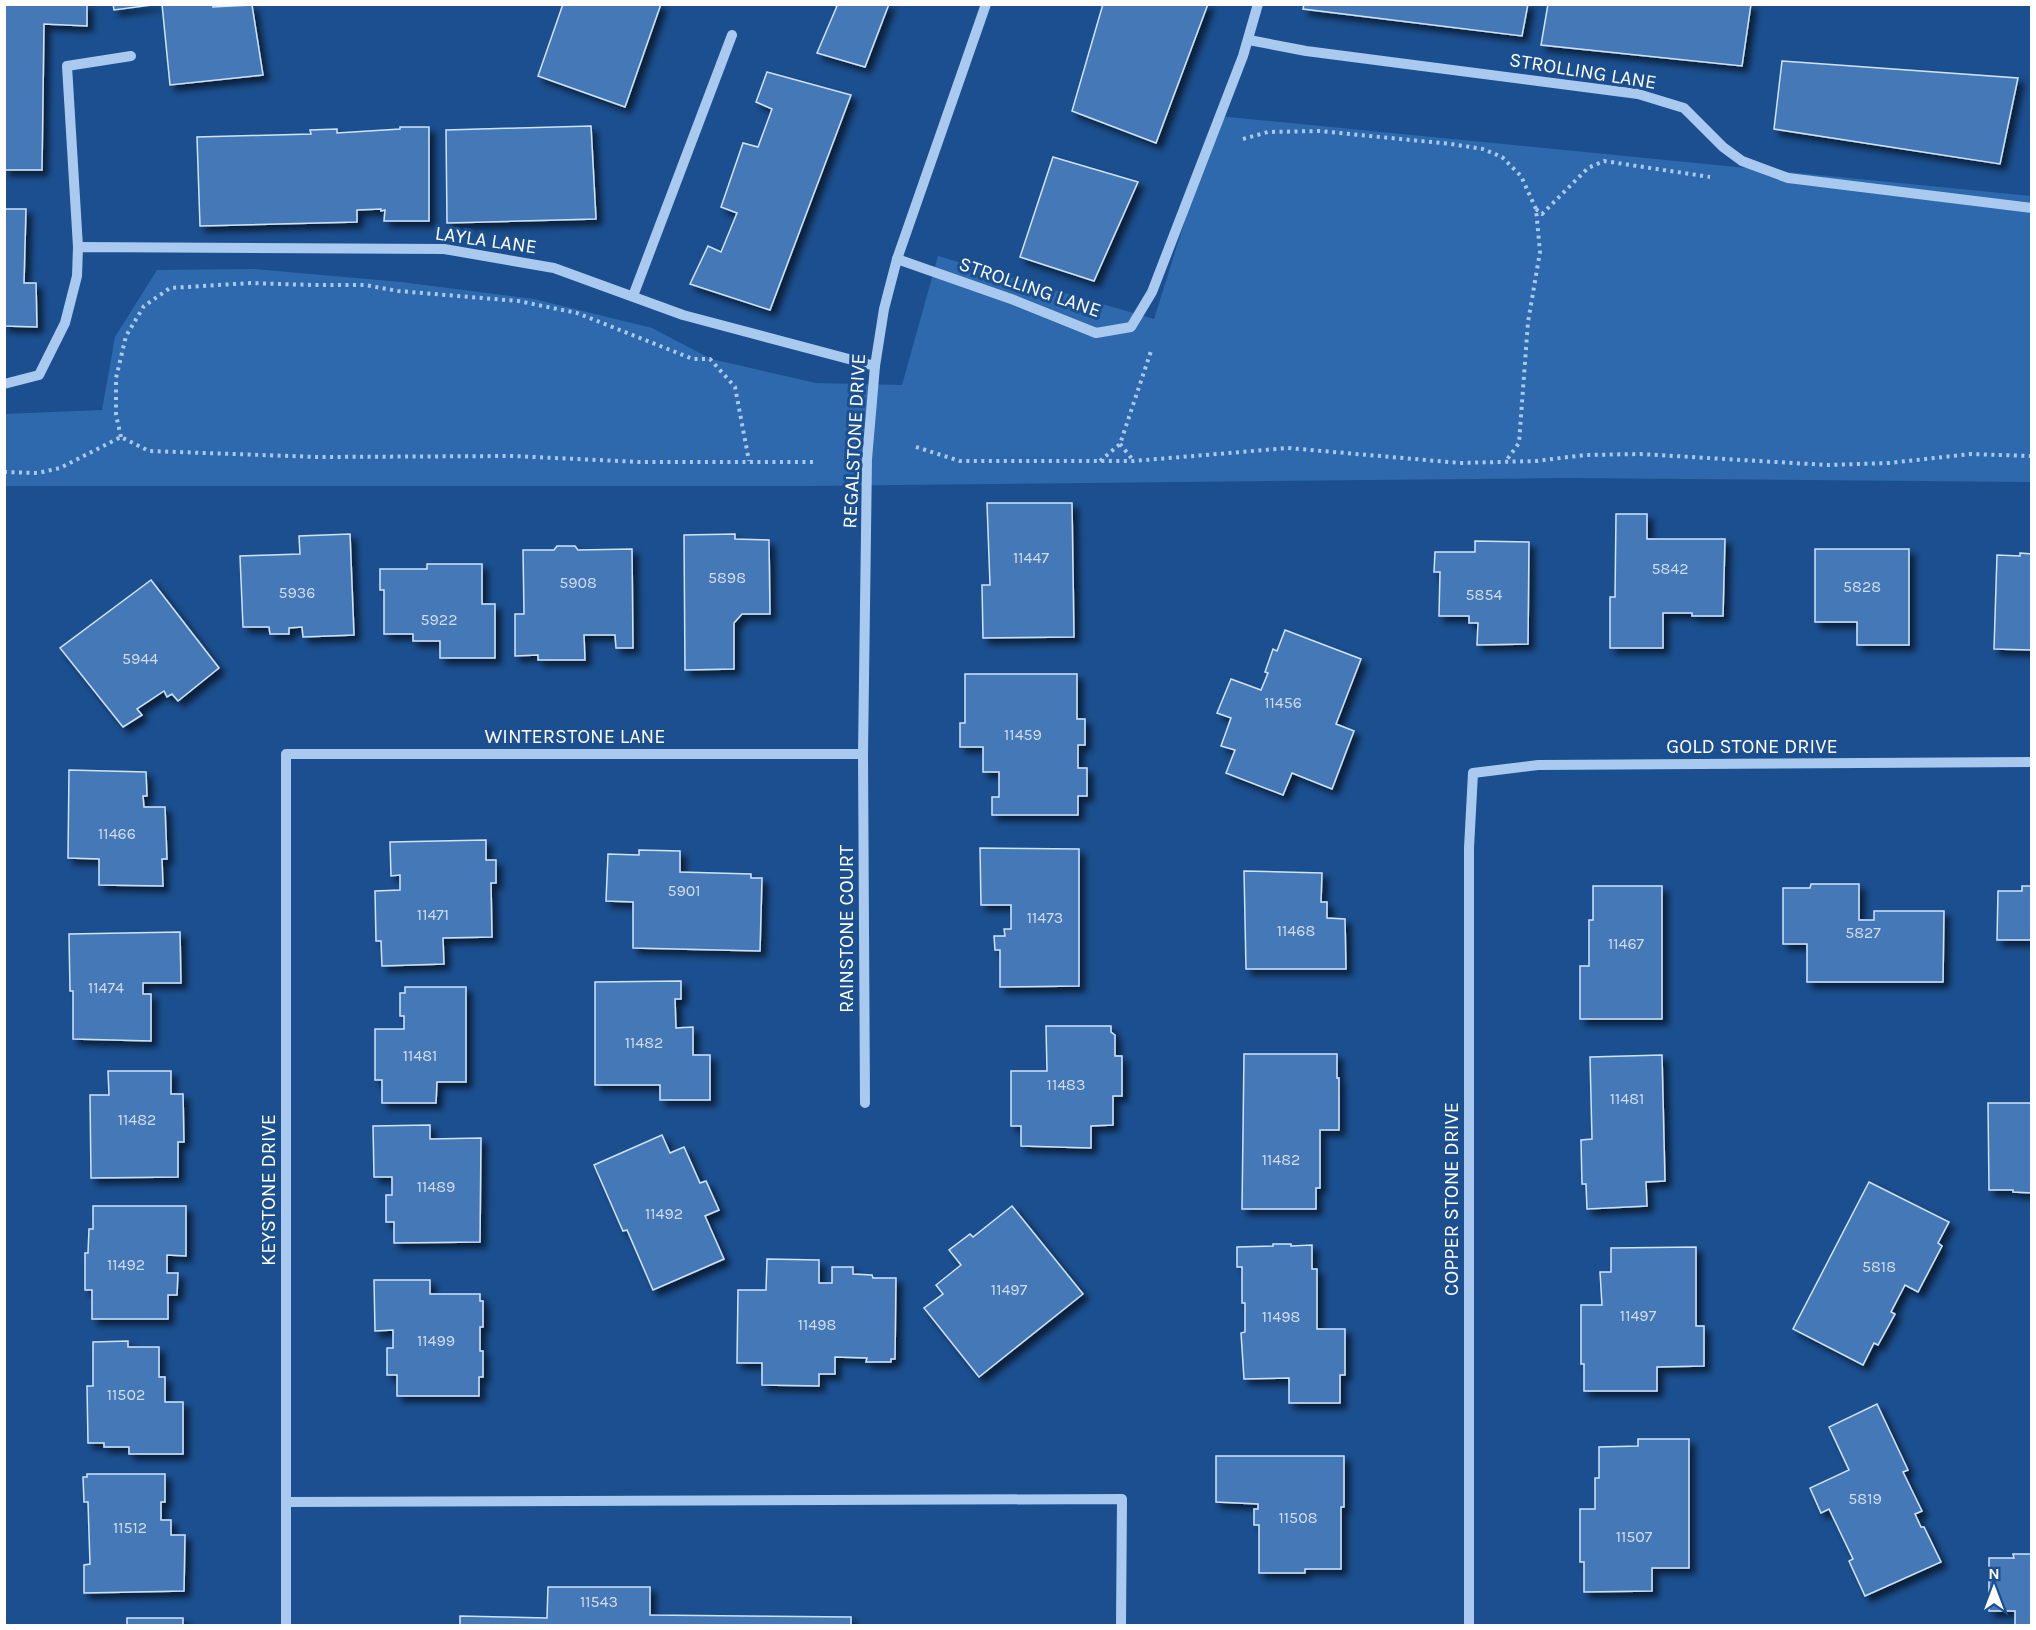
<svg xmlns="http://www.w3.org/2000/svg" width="2036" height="1630" viewBox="0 0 2036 1630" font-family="Karla,sans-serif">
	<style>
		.green { fill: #2e69ad }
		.building { fill: #4478b7; stroke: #cfe3fa; stroke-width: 1.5; filter: url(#shadow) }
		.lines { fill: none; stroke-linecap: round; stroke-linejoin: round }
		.path { stroke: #a9c9ee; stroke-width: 4; stroke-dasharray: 3 4.5; stroke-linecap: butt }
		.minor { stroke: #a9c9ee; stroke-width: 10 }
		.labels { text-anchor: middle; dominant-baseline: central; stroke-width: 6; stroke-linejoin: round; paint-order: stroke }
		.number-label { font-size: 16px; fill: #d0dded }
		.street-label { font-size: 20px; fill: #fff; stroke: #1b4f8f }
	</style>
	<defs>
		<filter id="shadow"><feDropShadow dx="5.5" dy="5.5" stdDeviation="3" flood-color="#0009"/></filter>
	</defs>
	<rect width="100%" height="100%" fill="#1b4f8f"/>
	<!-- green -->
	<polygon class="green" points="1218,116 2031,196 2031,482 1565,478 805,486 5,486 4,414 102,410 115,337 157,270 253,269 401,282 534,299 652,328 711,359 816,383 902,385 938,256 1154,319"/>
	<!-- building -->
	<g class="building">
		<polygon points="4,4 87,4 87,26 44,24 42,170 4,170"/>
		<polygon points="113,4 159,4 114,10"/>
		<polygon points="162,4 213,4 213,7 252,5 263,75 170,85"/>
		<polygon points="563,4 661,4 625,107 538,76"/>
		<polygon points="831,4 889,4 865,67 817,53 837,6"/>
		<polygon points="1103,4 1208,4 1156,143 1072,111"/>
		<polygon points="1304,4 1528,4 1522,36 1303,9"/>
		<polygon points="1548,4 1751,4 1742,66 1541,45"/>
		<polygon points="1782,61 2018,78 2000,164 1774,129"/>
		<polygon points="767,72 851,95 770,310 690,284 708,246 721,252 737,213 721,207 743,143 758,147 772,109 756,102"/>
		<polygon points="591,126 596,219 447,223 446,130"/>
		<polygon points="400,127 429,127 429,221 384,221 385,210 381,211 381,209 357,210 357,222 200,226 197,137 311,134 310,130 337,129 337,133 400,129"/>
		<polygon points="1053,157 1138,182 1094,281 1020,257"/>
		<polygon points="4,209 26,209 24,283 36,283 37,327 4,326"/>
		<polygon points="987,503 1072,503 1074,637 983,638 982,585 990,585"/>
		<polygon points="1616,514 1647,514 1647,539 1725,539 1723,616 1692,616 1692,613 1663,613 1663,648 1610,648 1610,597 1615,597"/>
		<polygon points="350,534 354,635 303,637 302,627 289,628 289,634 270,634 269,627 243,627 240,556 300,554 299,536"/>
		<polygon points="735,534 735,539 769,540 770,614 742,614 734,623 734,669 685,670 684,535"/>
		<polygon points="1475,541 1529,542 1528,644 1477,645 1478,623 1469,623 1469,616 1439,616 1440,572 1434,572 1435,552 1475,552"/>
		<polygon points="557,546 575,546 578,550 632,549 633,648 616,648 615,635 584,635 585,660 538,660 538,655 515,656 515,614 524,614 523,550 554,550"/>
		<polygon points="1815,549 1909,549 1909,645 1857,645 1857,622 1815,622"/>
		<polygon points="2020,553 2032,554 2032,650 1994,649 1997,555 2020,556"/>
		<polygon points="427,564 482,564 482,604 495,604 495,658 440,658 440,641 413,641 413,634 384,634 384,590 380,590 380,569 427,569"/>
		<polygon points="151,580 219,668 178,701 172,694 167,697 164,691 137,709 142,715 123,727 60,648"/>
		<polygon points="1285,630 1361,659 1336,724 1354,731 1332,789 1292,773 1283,795 1226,773 1235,750 1221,746 1231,718 1217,713 1231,679 1261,690 1268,673 1265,672 1273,649 1277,651"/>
		<polygon points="965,674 1077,674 1077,719 1085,719 1085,745 1078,745 1078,768 1087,768 1087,796 1078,796 1078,815 992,815 992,797 999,797 999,772 983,772 983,747 960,747 960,723 965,723"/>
		<polygon points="69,770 146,772 147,796 143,796 144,807 165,807 167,859 162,859 163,886 99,885 99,859 68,858"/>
		<polygon points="486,840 486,860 496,860 496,883 491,883 492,937 443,938 444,964 382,966 381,941 376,941 375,891 400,890 400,875 391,876 390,842"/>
		<polygon points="980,848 1079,849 1079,986 1000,987 1000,950 995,950 994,936 1005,936 1004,929 1011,929 1011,905 981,905"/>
		<polygon points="639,850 680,851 680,872 751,874 751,878 762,878 760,951 633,948 633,902 606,901 608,854 639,855"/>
		<polygon points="1244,871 1322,873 1321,902 1327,902 1327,918 1345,919 1346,969 1246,969"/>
		<polygon points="1811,884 1859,884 1859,920 1874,920 1874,911 1944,911 1943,982 1807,982 1807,944 1783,944 1783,888 1810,888"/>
		<polygon points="1593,886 1662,886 1662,1019 1580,1019 1580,966 1589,966 1589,920 1593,920"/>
		<polygon points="2022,886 2032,886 2032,940 1997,940 1998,891 2022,891"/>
		<polygon points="180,932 181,983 143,983 143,994 151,994 151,1041 73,1039 73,991 70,991 69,934"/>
		<polygon points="681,981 681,999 675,999 676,1028 693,1027 693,1055 710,1055 710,1100 660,1100 660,1085 595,1085 595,982"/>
		<polygon points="405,987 466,987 466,1082 437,1082 436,1103 382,1103 382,1080 375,1080 375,1029 404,1029 404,1016 400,1016 400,993 405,993"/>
		<polygon points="1046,1026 1111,1026 1111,1032 1115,1035 1115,1056 1122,1056 1122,1096 1113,1096 1113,1125 1091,1126 1091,1148 1021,1146 1021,1126 1011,1126 1011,1071 1047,1071"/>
		<polygon points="1244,1054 1337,1054 1337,1078 1339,1078 1339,1130 1320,1130 1320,1188 1316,1188 1316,1209 1242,1209"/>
		<polygon points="1662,1055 1665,1181 1646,1182 1647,1206 1587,1209 1586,1184 1582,1184 1581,1140 1592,1139 1590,1057"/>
		<polygon points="108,1071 171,1071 171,1094 183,1094 184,1142 178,1142 178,1177 91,1178 90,1095 109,1095"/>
		<polygon points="1988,1103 2032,1103 2032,1193 2013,1192 2013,1190 1989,1190"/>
		<polygon points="430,1125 430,1139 481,1138 480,1242 394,1243 394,1222 386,1222 386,1195 392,1195 392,1177 374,1177 373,1126"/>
		<polygon points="662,1135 670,1153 684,1147 700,1183 706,1181 719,1210 705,1216 724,1259 653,1290 627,1230 623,1231 594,1165"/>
		<polygon points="1869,1182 1949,1222 1938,1243 1942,1246 1918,1292 1905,1285 1891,1312 1895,1314 1878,1345 1874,1343 1863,1365 1793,1329"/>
		<polygon points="93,1206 186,1206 186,1256 167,1255 167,1273 178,1273 177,1295 168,1295 168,1319 92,1319 92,1290 85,1290 85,1253 88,1253 89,1229 93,1229"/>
		<polygon points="1012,1206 1083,1294 979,1377 924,1308 943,1294 936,1285 961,1265 949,1250 970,1234 973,1237"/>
		<polygon points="1273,1244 1291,1244 1291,1246 1312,1245 1312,1269 1317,1269 1317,1329 1345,1329 1345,1375 1340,1375 1340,1403 1289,1403 1289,1378 1244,1379 1241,1333 1245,1332 1245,1303 1242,1303 1242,1267 1237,1267 1237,1247 1273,1246"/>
		<polygon points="1696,1247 1696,1326 1704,1326 1704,1366 1657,1367 1657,1391 1584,1391 1584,1364 1581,1364 1581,1305 1602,1305 1600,1272 1611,1272 1611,1248"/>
		<polygon points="767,1259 819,1260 819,1283 832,1283 832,1267 853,1267 853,1274 872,1275 873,1278 896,1278 895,1359 891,1359 891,1362 866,1362 867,1358 835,1357 835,1374 819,1374 819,1386 762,1385 762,1363 737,1363 738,1290 766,1290"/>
		<polygon points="374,1280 430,1280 430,1294 480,1294 480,1301 483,1301 483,1327 480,1327 480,1351 483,1351 483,1377 479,1377 479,1396 397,1396 397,1375 387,1375 387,1348 393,1348 393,1330 375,1331"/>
		<polygon points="128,1341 128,1347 159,1347 159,1377 165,1377 165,1402 183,1402 183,1454 129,1454 129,1447 104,1447 104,1443 88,1443 87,1386 93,1386 93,1342"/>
		<polygon points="1877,1404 1908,1470 1903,1472 1922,1511 1915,1514 1921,1527 1924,1527 1941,1562 1865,1596 1849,1561 1853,1559 1829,1509 1821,1513 1810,1488 1849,1470 1829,1427"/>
		<polygon points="1638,1439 1689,1439 1689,1568 1652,1568 1652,1591 1584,1592 1584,1562 1580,1562 1580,1509 1595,1509 1595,1478 1599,1478 1599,1447 1638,1446"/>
		<polygon points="1216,1456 1344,1456 1344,1507 1341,1507 1341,1569 1305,1569 1305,1573 1259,1573 1259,1525 1254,1525 1254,1509 1258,1509 1258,1504 1216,1502"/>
		<polygon points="87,1474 165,1474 165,1502 161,1502 161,1520 171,1520 171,1535 185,1535 184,1591 84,1593 84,1565 90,1564 88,1502 84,1502 83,1477 87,1477"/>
		<polygon points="2013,1554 2032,1554 2032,1626 2015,1626 2015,1611 1989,1611 1989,1558 2014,1558"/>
		<polygon points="548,1587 650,1587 650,1615 851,1617 851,1626 460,1626 460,1616 547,1618"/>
		<rect x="127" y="1618" width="56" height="8"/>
	</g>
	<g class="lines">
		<!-- path -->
		<g class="path">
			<polyline points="1243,139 1268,132 1320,131 1451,144 1483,149 1502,157 1521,176 1536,209 1540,252 1528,322 1519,443 1506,461"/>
			<polyline points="1536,209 1542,214 1588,168 1604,161 1710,177"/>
			<polyline points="121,437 116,415 116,378 126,336 144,306 170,288 251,283 312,285 365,285 398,291 518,301 577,313 693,359 710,359 735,387 749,461"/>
			<polyline points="1120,444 1133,460"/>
			<polyline points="916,447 960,461 1134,461 1288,448 1460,463 1536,461 1585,455 1640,454 1827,465 1889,463 1971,454 2032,456"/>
			<polyline points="1100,461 1120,444 1151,351"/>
			<polyline points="4,472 38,473 60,468 121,437 149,451 318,457 513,456 640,462 817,462"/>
		</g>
		<!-- minor -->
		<g class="minor">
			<polyline points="1249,40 1306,51 1638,94 1684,108 1723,147 1742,161 1788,178 2032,208"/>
			<polyline points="78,247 67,66 131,56"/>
			<polyline points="897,259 1014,300 1096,333 1131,327 1152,292 1243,56 1258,4"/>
			<polyline points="633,296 732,35"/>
			<polyline points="4,384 39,375 65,323 77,276 78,247 444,249 554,268 683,315 875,366"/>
			<polyline points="865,1103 863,754 867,459 875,366 884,309 897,259 986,4"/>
			<polyline points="286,1502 1122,1499 1121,1626"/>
			<polyline points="286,1626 286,754 863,754"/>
			<polyline points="1469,1626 1469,848 1473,773 1538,765 2032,762"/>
		</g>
	</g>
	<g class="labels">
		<!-- number labels -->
		<g class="number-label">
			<text x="1031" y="557">11447</text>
			<text x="1670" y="568">5842</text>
			<text x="727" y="577">5898</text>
			<text x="578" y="582">5908</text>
			<text x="1862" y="586">5828</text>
			<text x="297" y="592">5936</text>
			<text x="1484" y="594">5854</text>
			<text x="439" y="619">5922</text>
			<text x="140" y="658">5944</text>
			<text x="1283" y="702">11456</text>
			<text x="1023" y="734">11459</text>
			<text x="117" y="833">11466</text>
			<text x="684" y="890">5901</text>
			<text x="433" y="914">11471</text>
			<text x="1045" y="917">11473</text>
			<text x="1296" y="930">11468</text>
			<text x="1863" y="932">5827</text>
			<text x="1626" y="943">11467</text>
			<text x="106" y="987">11474</text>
			<text x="644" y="1042">11482</text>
			<text x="420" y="1055">11481</text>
			<text x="1066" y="1084">11483</text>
			<text x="1627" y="1098">11481</text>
			<text x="137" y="1119">11482</text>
			<text x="1281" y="1159">11482</text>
			<text x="436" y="1186">11489</text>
			<text x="664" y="1213">11492</text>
			<text x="126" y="1264">11492</text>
			<text x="1879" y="1266">5818</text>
			<text x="1009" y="1289">11497</text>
			<text x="1638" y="1315">11497</text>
			<text x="1281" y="1316">11498</text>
			<text x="817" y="1324">11498</text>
			<text x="436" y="1340">11499</text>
			<text x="126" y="1394">11502</text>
			<text x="1865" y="1498">5819</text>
			<text x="1298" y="1517">11508</text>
			<text x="130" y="1527">11512</text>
			<text x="1634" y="1536">11507</text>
			<text x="599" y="1601">11543</text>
		</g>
		<!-- street labels -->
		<g class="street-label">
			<text transform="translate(1583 71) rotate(9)">STROLLING LANE</text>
			<text transform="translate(486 240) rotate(8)">LAYLA LANE</text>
			<text transform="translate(1030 287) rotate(19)">STROLLING LANE</text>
			<text transform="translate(854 441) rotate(-87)">REGALSTONE DRIVE</text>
			<text x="575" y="736">WINTERSTONE LANE</text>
			<text x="1752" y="746">GOLD STONE DRIVE</text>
			<text transform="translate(846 929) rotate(-90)">RAINSTONE COURT</text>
			<text transform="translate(268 1190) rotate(-90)">KEYSTONE DRIVE</text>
			<text transform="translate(1451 1199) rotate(-90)">COPPER STONE DRIVE</text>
		</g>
	</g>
	<!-- border -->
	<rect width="2036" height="1630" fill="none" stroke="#ffffff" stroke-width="12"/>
	<!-- north arrow -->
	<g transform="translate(1994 1588)" stroke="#1b4f8f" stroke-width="4.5" paint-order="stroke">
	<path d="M0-4.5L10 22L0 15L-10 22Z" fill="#ffffff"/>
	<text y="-9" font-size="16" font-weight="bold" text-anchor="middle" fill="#ffffff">N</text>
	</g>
</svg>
